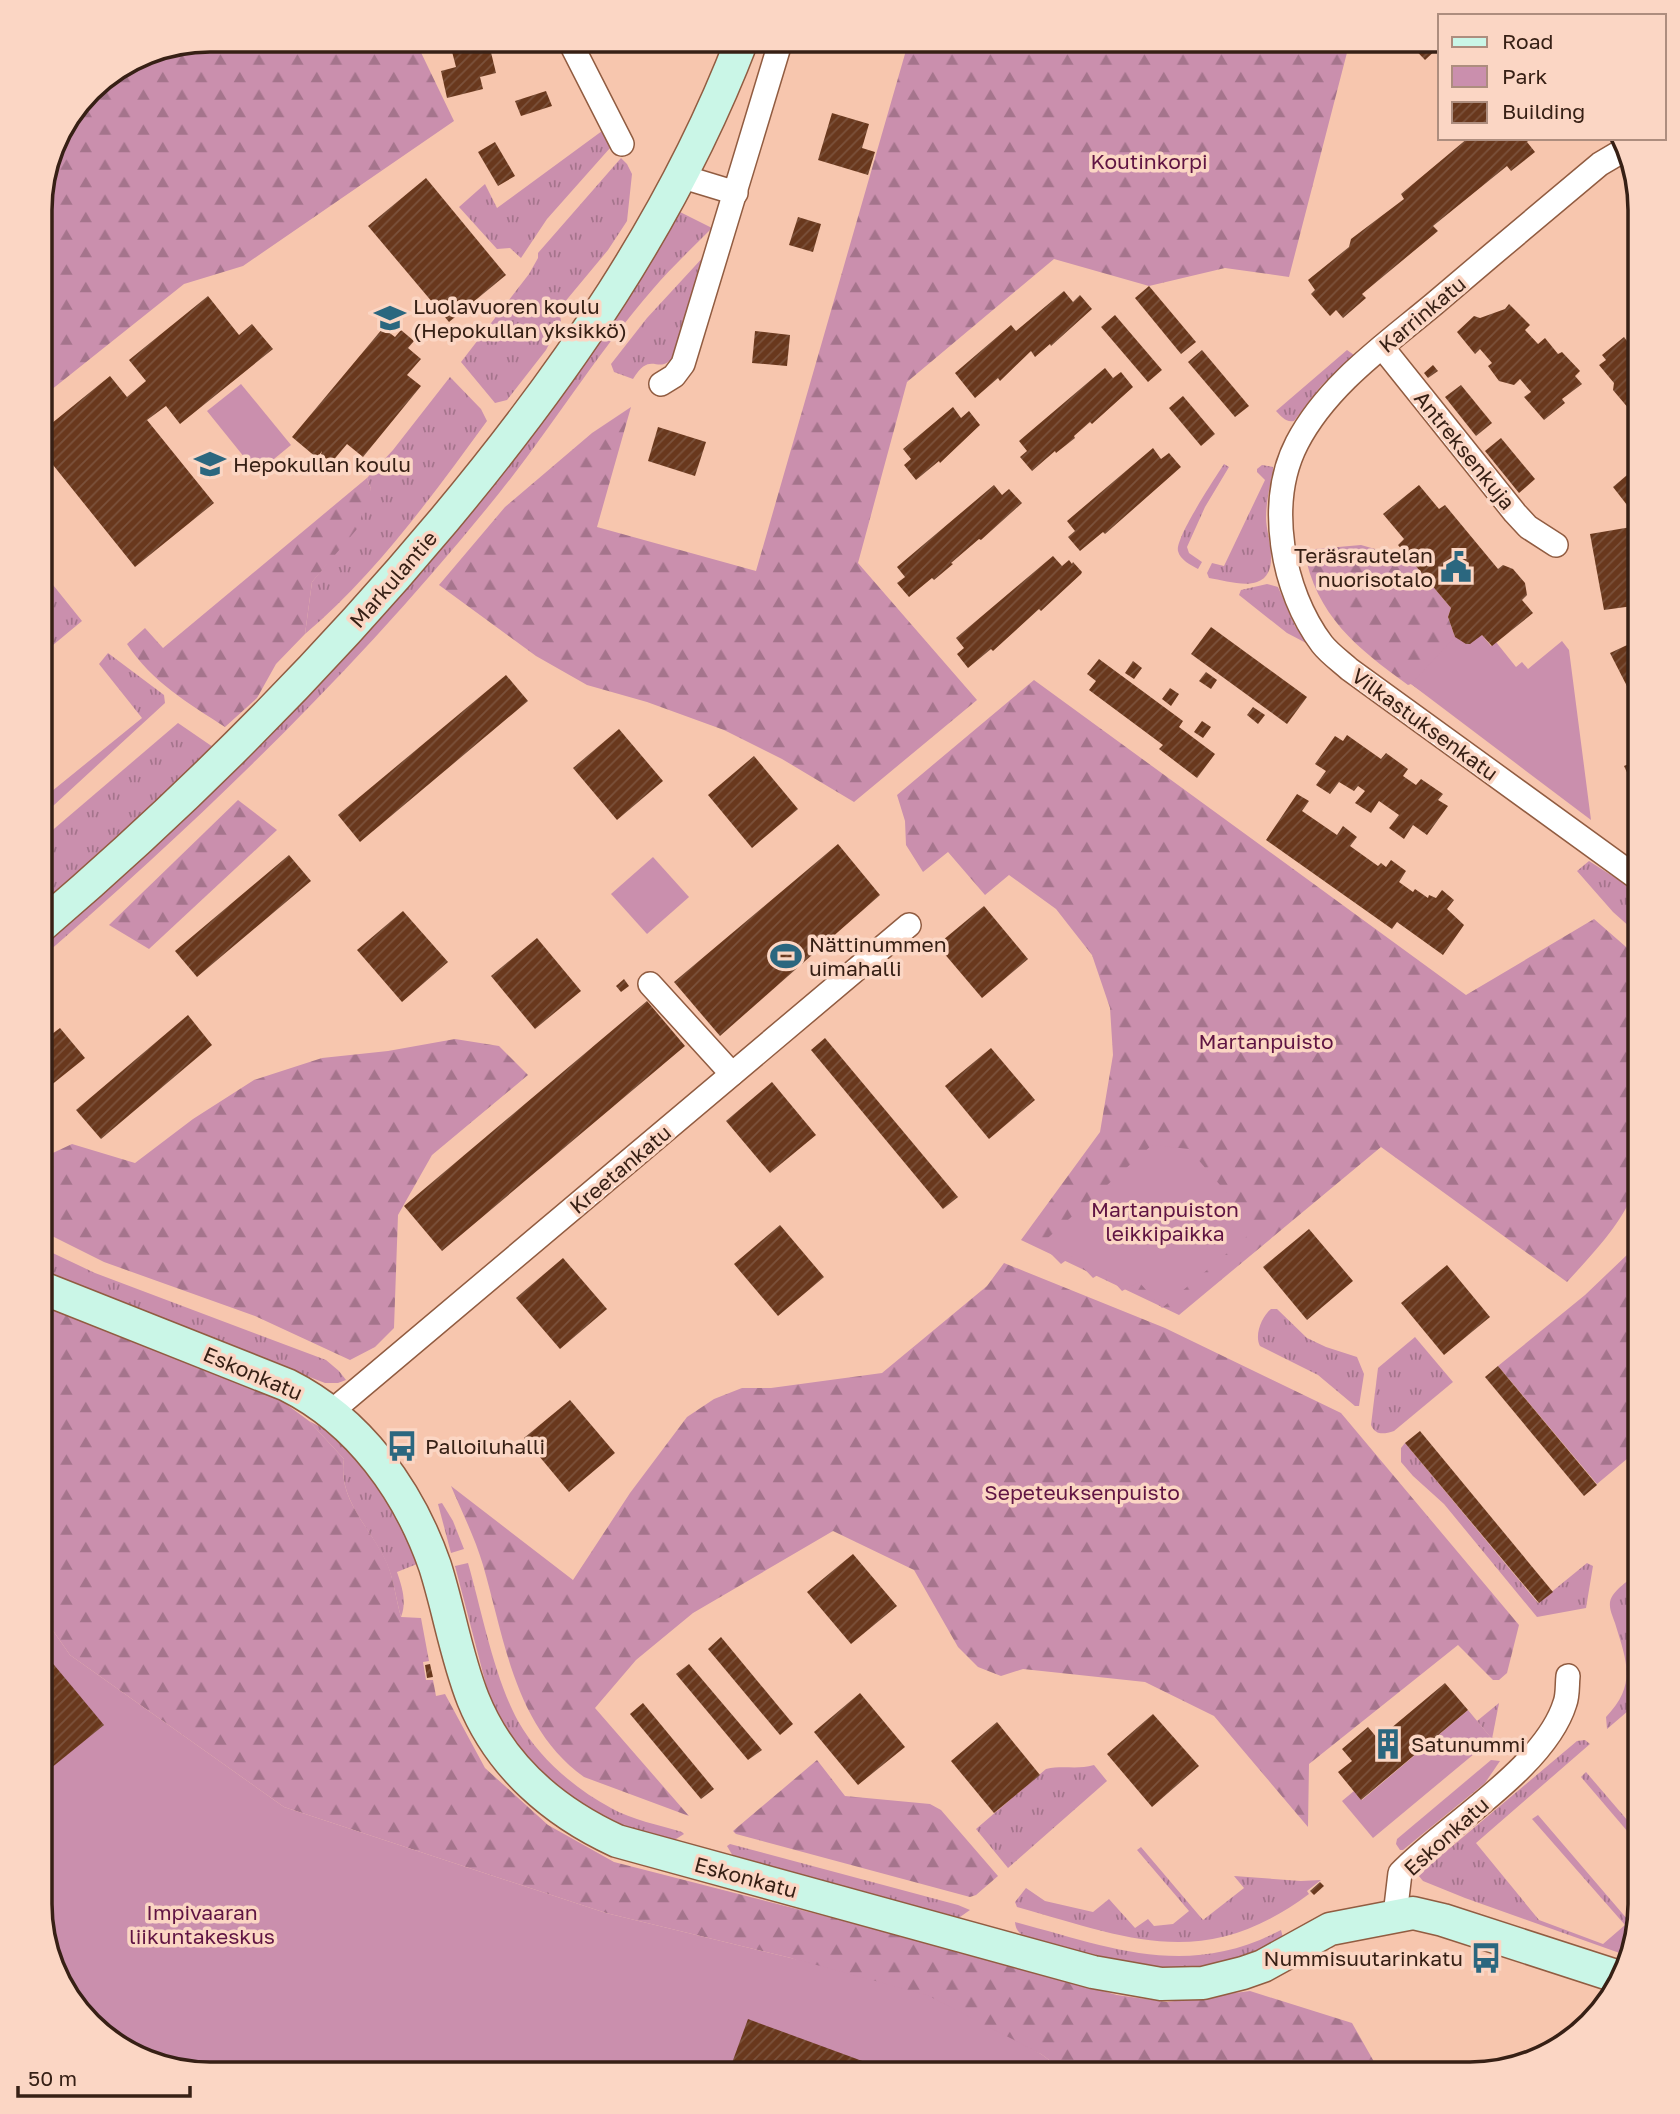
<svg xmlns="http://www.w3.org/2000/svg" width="1680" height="2114" viewBox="0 0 1680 2114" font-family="'Golos Text',sans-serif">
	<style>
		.grass { fill: url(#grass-tufts) }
		.forest { fill: url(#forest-firs) }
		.park { fill: #ca8fad }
		.building { fill: url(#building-hatch) }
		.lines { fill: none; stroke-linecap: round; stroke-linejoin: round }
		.street-casing { stroke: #915c41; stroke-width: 26 }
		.secondary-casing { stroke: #915c41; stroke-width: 35 }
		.street { stroke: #fff; stroke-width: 23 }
		.secondary { stroke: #caf6e7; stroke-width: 32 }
		.labels { text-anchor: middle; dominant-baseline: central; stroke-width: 7; stroke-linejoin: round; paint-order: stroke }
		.park-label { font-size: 21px; fill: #601443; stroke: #fbd6c4 }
		.poi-label { font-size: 21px; fill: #372015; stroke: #fbd6c4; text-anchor: start }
		.street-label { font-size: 21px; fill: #372015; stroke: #fbd6c4 }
		.rim { fill: none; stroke: #372015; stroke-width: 3.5 }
	</style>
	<defs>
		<pattern id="grass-tufts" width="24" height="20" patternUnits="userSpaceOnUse" patternTransform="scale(1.75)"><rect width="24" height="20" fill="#ca8fad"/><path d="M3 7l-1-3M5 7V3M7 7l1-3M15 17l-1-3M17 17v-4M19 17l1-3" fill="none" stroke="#a5748c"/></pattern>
		<pattern id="forest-firs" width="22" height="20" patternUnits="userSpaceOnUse" patternTransform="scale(1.75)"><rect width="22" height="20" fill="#ca8fad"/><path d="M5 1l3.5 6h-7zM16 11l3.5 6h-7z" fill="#a5748c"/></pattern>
		<pattern id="building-hatch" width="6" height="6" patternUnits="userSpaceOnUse" patternTransform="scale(1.75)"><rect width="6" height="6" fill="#69381d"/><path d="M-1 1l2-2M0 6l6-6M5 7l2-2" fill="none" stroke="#7b523c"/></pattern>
	</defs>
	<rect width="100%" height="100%" fill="#f7c6ae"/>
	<!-- grass -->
	<g class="grass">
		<polygon points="602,131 610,142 610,148 547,219 521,258 510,248 497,249 459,207 485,184 497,208"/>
		<polygon points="621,158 627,164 632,174 627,221 608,250 559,309 561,321 546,350 507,400 495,403 461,362 529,274 538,258 538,253"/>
		<path d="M678 211 712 228C692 248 671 268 653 289 597 353 553 426 500 492 363 663 206 815 40 959V945L159 842 306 698 373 623 533 435 605 330Z"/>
		<path d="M706 254 678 350C659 382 653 346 633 379L614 372 611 364 647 318Z"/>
		<path d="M1347 350 1354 355 1321 386 1294 421C1286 423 1281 416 1276 411Z"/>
		<path d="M450 377 481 409 487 421C432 496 376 574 305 634L312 582 332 557 371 489 367 478 393 450Z"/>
		<path d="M1224 464 1229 467 1205 507 1187 547 1189 553 1202 562 1198 569C1191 565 1180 560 1178 551 1175 538 1215 478 1224 464Z"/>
		<path d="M1262 465 1273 467V470C1270 485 1266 502 1266 518 1266 536 1282 573 1257 582 1244 587 1223 580 1209 578L1207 573 1212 563 1224 566 1265 480 1257 472V469Z"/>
		<polygon points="41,570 82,621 41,655 41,622 49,615 41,604"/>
		<polygon points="1267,584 1278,587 1295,626 1308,644 1287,633 1239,595 1241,590"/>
		<polygon points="108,653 164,695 165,703 41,817 41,800 142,718 99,664"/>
		<polygon points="178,723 213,747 130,829 40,907 41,840"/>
		<polygon points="1589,861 1625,884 1629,893 1627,916 1640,925 1640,936 1613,912 1577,871"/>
		<polygon points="40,1247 95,1273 326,1360 339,1371 346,1380 338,1383 325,1383 55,1278 40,1272"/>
		<path d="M1271 1309H1277L1307 1338 1326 1347 1357 1357 1364 1374 1359 1406H1355L1318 1375 1260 1346C1254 1335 1262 1316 1271 1309Z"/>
		<path d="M1415 1337 1453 1382 1394 1431C1384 1434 1376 1436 1371 1425L1378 1368Z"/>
		<path d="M309 1421C365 1447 397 1509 417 1564L397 1572C402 1587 407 1601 401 1617 396 1600 394 1580 387 1564 372 1529 337 1500 344 1459Z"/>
		<polygon points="1405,1443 1538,1603 1587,1563 1593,1566 1586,1608 1537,1617 1444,1504 1413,1476 1401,1462 1401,1448"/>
		<polygon points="442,1503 453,1521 464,1549 451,1553 438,1504"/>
		<path d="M468 1563C482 1612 494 1677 518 1721 538 1757 575 1789 611 1808 632 1820 660 1825 682 1832L684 1834 676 1839 665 1841 640 1835 588 1814 524 1757 490 1700 455 1566Z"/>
		<path d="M1640 1572V1719L1628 1711 1607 1729 1606 1717C1637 1685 1627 1662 1615 1623 1613 1617 1609 1609 1610 1602 1613 1589 1630 1580 1640 1572Z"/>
		<polygon points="1499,1703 1492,1739 1477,1721"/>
		<polygon points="1585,1740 1590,1744 1476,1843 1539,1920 1603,1944 1625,1925 1532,1819 1538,1815 1634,1927 1628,1956 1465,1898 1423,1881 1418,1875 1577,1741"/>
		<polygon points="1491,1760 1500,1761 1485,1783 1403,1850 1400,1850 1396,1844 1397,1839"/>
		<path d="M1094 1765 1107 1781 1008 1868 976 1829 1046 1769C1063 1765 1077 1770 1094 1765Z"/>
		<polygon points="1586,1772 1640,1835 1640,1846 1581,1777"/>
		<polygon points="730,1844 958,1905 970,1910 960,1917 949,1919 734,1858 727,1846"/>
		<path d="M1141 1847 1203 1920 1244 1888 1234 1876 1301 1881 1321 1880 1307 1891 1309 1894C1204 1972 1131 1939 1017 1907L1015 1902 1026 1888 1045 1901 1093 1912 1109 1899 1135 1928 1148 1919 1154 1926 1173 1924 1189 1911 1137 1850Z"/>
		<path d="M1015 1922C1110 1947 1186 1980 1281 1930L1283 1938 1251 1955 1193 1970 1130 1965 1032 1940C1022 1935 1016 1933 1015 1922Z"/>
	</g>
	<!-- forest -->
	<g class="forest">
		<polygon points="210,40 415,40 454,121 243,266 184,284 41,398 41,198 58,135 98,83 145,53"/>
		<polygon points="909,40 1350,41 1289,277 1225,268 1149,286 1054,259 907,382 858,563 977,700 854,802 782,759 724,730 647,702 587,685 536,656 439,585 505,507 592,433 631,407 597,527 756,571"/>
		<path d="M367 478 371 489 357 529 312 582 305 634 276 664 257 698 225 727C188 703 152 682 127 644L145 628 163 648Z"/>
		<path d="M1361 545 1389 553 1404 552 1451 608 1448 617 1455 637 1451 712 1411 684 1408 685C1357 648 1316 616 1304 550Z"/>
		<path d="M1034 680 1466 995 1594 919 1633 953 1640 989V1176C1627 1219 1596 1250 1567 1282L1381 1147 1179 1315 1021 1240 1100 1132 1113 1055 1110 1008 1092 955 1056 909 1009 875 985 895 948 852 923 872 906 845 905 821 897 795Z"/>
		<polygon points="238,800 277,830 149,949 109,925"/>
		<polygon points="455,1039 499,1046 528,1075 432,1155 398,1215 394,1328 375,1347 350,1360 255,1316 104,1262 40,1230 40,1159 72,1144 135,1163 193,1119 254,1080 322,1058 388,1051"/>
		<polygon points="1640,1232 1640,1448 1597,1484 1498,1366 1585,1295 1629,1253"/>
		<path d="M1004 1263 1165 1328 1341 1413 1519 1625 1507 1673 1499 1680H1493L1458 1645 1309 1764 1308 1827 1214 1716 1145 1682 1023 1669 1001 1676 978 1667 958 1647 914 1570 833 1531 693 1613 636 1660 595 1708 689 1816 584 1777C515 1727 505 1641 483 1565 475 1538 462 1512 451 1486L573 1580 630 1493 687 1417 714 1399 742 1388H771L882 1373 987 1286Z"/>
		<path d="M40 1302 282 1401 309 1421 344 1459C337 1500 372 1529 387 1563 394 1580 396 1600 401 1617L421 1618 429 1661 423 1662 426 1680H433L436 1696 445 1694 485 1768 548 1825 614 1862 922 1941 1117 1995 1167 2002 1250 1991 1352 2023 1381 2074H1068L1041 2054 791 1958 606 1913 284 1807 70 1655 40 1612Z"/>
		<polygon points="817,1760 845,1796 930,1804 941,1810 998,1876 976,1895 970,1897 736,1834 733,1831"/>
	</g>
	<!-- park -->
	<g class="park">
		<polygon points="241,384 291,445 257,473 207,411"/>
		<polygon points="1482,635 1491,646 1496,642 1516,667 1522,662 1528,669 1562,641 1569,650 1591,820 1411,684 1455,637"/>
		<polygon points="653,857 689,897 647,934 611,894"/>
		<polygon points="1152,1145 1189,1149 1257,1228 1162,1308 1139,1282 1122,1291 1104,1271 1093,1278 1072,1256 1061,1264 1041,1244"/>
		<polygon points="40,1612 70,1655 284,1807 606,1913 791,1958 927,1995 1041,2054 1068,2074 210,2074 135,2056 69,1999 40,1904"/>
		<polygon points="1468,1710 1492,1739 1373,1838 1342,1801 1354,1791 1362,1800"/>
	</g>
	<!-- building -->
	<g class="building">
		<polygon points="449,40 488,40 496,73 480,77 483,89 447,98 441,71 456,67"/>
		<polygon points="857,40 888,40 885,51 857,44"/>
		<polygon points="1407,41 1440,41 1440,46 1425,60"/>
		<polygon points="546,91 552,106 521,116 515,101"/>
		<polygon points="832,113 869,124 862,148 875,152 868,175 818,160"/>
		<polygon points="1468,138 1531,138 1527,142 1535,152 1511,171 1507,166 1433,226 1438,231 1362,294 1366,298 1343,318 1336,310 1330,316 1311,294 1315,290 1308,280 1349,247 1351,239 1404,199 1401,194"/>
		<polygon points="495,142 515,176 498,186 478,152"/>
		<polygon points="426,178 506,275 449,322 368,226"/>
		<polygon points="798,217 821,224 813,252 789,245"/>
		<polygon points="1149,286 1196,342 1181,354 1135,298"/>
		<polygon points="1064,291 1073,302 1080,295 1092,309 1051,346 1050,344 1035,357 1031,351 1000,381 998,378 975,398 955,373 1011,325 1016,331"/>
		<polygon points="208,296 239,335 252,324 273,349 180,424 166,406 147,420 214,503 135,567 41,450 41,432 110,376 127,397 146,381 129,360"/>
		<polygon points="1509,304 1530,325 1525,330 1538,344 1545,338 1558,354 1562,352 1580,371 1575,376 1582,384 1562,399 1565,403 1544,420 1524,397 1531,392 1520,379 1514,385 1499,381 1488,366 1492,363 1480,349 1475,354 1457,332 1474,316 1480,318 1505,309"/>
		<polygon points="1115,315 1162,370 1148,382 1101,327"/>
		<polygon points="383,328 395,337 401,330 414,341 408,348 421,359 407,375 421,386 363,457 347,444 331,463 321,454 322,451 317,458 292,437"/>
		<polygon points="1640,330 1640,400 1629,409 1613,390 1614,383 1599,365 1606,360 1602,355 1624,337 1627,341"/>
		<polygon points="755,331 790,335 787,366 752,363"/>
		<polygon points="1202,350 1249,406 1235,417 1188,362"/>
		<polygon points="1433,365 1438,371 1428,378 1424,373"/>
		<polygon points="1105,368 1113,378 1121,372 1133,387 1092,424 1090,422 1074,436 1075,438 1056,453 1055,451 1032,471 1020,457 1027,451 1019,441"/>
		<polygon points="1461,385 1492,423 1476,436 1445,397"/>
		<polygon points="1183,396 1215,434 1201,446 1169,408"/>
		<polygon points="953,407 961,418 969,411 980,425 940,463 939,461 916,480 904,465 911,459 903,449"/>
		<polygon points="658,427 706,442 695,476 648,461"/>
		<polygon points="1501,438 1535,479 1519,493 1485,451"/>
		<polygon points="1153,448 1161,459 1169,453 1181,467 1105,534 1103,532 1080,551 1068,537 1075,531 1067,521"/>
		<polygon points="1640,464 1640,495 1627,505 1613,487"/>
		<polygon points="994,485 1002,495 1009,489 1022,503 981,540 979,539 951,563 953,564 934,580 932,578 909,597 897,583 905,577 897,567"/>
		<polygon points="1419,485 1439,509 1445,505 1498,569 1503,565 1513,569 1525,583 1527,595 1522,600 1533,613 1492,646 1482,635 1470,644 1466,644 1455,637 1448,617 1451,608 1398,545 1404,539 1383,514"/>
		<polygon points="1637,526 1640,540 1640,605 1604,610 1590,534"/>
		<polygon points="1053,556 1062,566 1069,560 1072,564 1073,562 1082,572 1081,574 1041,611 1039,609 993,651 991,649 968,668 957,654 964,648 956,638"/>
		<polygon points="41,604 49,615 41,622"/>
		<polygon points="1211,627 1307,697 1287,724 1191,654"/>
		<polygon points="1640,639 1640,689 1631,694 1610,653"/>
		<polygon points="1099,659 1183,721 1179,727 1215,754 1197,778 1159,749 1163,745 1089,690 1096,681 1087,674"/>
		<polygon points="1133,661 1142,668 1134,679 1125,673"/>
		<polygon points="1206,672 1217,680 1211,689 1199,681"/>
		<polygon points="506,675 528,701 360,842 338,815"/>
		<polygon points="1170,688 1179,694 1171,706 1162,699"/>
		<polygon points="1253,707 1265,715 1258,724 1247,715"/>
		<polygon points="1202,721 1211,727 1203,738 1194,732"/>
		<polygon points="619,729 663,781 617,820 573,768"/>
		<polygon points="1347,735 1381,759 1386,753 1408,769 1403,776 1416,785 1421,779 1443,794 1438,800 1448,806 1427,835 1413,825 1404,839 1389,828 1399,815 1379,801 1371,813 1355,803 1365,791 1358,786 1354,791 1339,782 1330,794 1316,785 1326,771 1315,764 1335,736 1343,741"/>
		<polygon points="754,756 798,809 752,848 708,795"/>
		<polygon points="1640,759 1640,780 1632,783 1624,766"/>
		<polygon points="1297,794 1309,801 1302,811 1337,835 1343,826 1357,837 1350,846 1378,866 1381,863 1386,867 1391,860 1406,871 1399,882 1413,892 1415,889 1428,898 1429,895 1436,898 1442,890 1454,900 1447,909 1464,925 1443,955 1397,922 1392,929 1266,840"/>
		<polygon points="838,844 880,895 720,1036 674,982"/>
		<polygon points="289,855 311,881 197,977 175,951"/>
		<polygon points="984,906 1028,959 982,998 937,945"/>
		<polygon points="403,911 448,962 402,1002 357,950"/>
		<polygon points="537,938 581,991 535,1029 491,976"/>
		<polygon points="624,979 629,986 621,992 616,986"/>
		<polygon points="647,1001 685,1046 442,1251 404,1206"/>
		<polygon points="188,1015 212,1045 101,1139 76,1110"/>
		<polygon points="60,1028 85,1058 40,1094 40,1043"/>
		<polygon points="825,1038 958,1197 943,1209 811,1050"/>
		<polygon points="991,1048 1035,1100 989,1139 945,1086"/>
		<polygon points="772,1082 816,1135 770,1173 726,1121"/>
		<polygon points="780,1225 824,1277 778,1316 734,1264"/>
		<polygon points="1309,1229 1353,1281 1307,1320 1263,1267"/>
		<polygon points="563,1258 607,1309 560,1349 516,1298"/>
		<polygon points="1447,1265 1490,1317 1444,1355 1401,1303"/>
		<polygon points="1498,1366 1597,1485 1584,1496 1485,1377"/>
		<polygon points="570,1400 615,1453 569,1492 524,1438"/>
		<polygon points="1420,1431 1553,1592 1539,1603 1405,1443"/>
		<polygon points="853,1554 897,1606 851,1644 807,1592"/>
		<polygon points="721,1637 793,1724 780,1735 708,1649"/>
		<polygon points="40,1648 104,1725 40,1777"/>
		<polygon points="430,1664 433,1677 427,1678 425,1665"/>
		<polygon points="689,1664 762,1750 748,1760 676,1674"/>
		<polygon points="1445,1683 1468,1710 1361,1800 1338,1772 1352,1761 1342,1749 1368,1727 1378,1739"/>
		<polygon points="860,1693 905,1747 858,1785 814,1732"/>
		<polygon points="643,1703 714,1789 701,1799 630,1714"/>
		<polygon points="1153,1714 1199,1766 1152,1807 1107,1754"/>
		<polygon points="997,1722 1040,1775 994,1813 951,1761"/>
		<polygon points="1320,1882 1324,1886 1314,1895 1310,1891"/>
		<polygon points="748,2019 895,2073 895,2074 728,2074"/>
	</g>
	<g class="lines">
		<defs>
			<g id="street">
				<polyline points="569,40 622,144"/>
				<path d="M1622 151 1600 164C1545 210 1489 257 1434 304 1385 345 1327 385 1297 443 1266 503 1282 591 1322 644 1329 653 1340 661 1349 669L1640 880"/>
				<polyline points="680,176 736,193"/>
				<polyline points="1382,347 1515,513 1528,527 1556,545"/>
				<polyline points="661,384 674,376 683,364 781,40"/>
				<polyline points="650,984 732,1074"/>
				<polyline points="331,1412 909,925"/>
				<path d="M1395 1915 1400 1873C1446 1825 1545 1768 1565 1703 1568 1695 1567 1685 1568 1676"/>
			</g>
			<g id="secondary">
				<path d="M40 927C186 802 321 667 444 520 565 375 674 218 742 40"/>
				<path d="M40 1287 287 1385C359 1421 409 1491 435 1566 449 1610 456 1656 473 1699 500 1766 554 1812 617 1841L1093 1972 1161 1984 1203 1983 1243 1973 1263 1966 1330 1929 1413 1913 1443 1920 1622 1978"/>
			</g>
		</defs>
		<!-- street casing -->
		<use href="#street" class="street-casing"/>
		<!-- secondary casing -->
		<use href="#secondary" class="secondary-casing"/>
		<!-- street -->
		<use href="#street" class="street"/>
		<!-- secondary -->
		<use href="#secondary" class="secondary"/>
	</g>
	<!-- icons -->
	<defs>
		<symbol id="school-bare" viewBox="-9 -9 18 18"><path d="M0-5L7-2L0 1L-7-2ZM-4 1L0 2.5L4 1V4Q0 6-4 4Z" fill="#2b677f" stroke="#fbd6c4" stroke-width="2.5" paint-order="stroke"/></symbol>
		<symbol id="civic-bare" viewBox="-9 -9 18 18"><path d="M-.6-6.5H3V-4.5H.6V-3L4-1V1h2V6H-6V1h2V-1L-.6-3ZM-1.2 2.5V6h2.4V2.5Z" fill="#2b677f" stroke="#fbd6c4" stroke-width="2.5" paint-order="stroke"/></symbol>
		<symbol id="stadium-bare" viewBox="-9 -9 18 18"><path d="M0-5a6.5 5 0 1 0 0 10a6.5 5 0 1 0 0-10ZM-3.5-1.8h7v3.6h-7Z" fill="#2b677f" stroke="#fbd6c4" stroke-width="2.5" paint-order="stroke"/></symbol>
		<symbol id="bus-bare" viewBox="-9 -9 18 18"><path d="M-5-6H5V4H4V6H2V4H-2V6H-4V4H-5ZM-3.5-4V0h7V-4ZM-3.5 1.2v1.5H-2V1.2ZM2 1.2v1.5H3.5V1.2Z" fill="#2b677f" stroke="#fbd6c4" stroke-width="2.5" paint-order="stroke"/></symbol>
		<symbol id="building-bare" viewBox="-9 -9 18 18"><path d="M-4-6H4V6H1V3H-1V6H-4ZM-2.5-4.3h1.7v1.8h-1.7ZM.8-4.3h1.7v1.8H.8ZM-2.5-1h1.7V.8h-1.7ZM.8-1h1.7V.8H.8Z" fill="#2b677f" stroke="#fbd6c4" stroke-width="2.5" paint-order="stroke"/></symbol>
	</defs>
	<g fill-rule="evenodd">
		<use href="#school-bare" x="368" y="296" width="44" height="44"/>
		<use href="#school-bare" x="188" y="442" width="44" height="44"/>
		<use href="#civic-bare" x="1434" y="545" width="44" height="44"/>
		<use href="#stadium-bare" x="764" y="934" width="44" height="44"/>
		<use href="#bus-bare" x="380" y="1424" width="44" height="44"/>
		<use href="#building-bare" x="1366" y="1722" width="44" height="44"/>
		<use href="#bus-bare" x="1464" y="1936" width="44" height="44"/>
	</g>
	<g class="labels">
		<!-- park labels -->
		<g class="park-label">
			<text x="1149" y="161">Koutinkorpi</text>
			<text x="1266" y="1041">Martanpuisto</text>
			<text x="1165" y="1209">Martanpuiston<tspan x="1165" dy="24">leikkipaikka</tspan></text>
			<text x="1082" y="1492">Sepeteuksenpuisto</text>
			<text x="202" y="1912">Impivaaran<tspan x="202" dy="24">liikuntakeskus</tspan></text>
		</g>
		<!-- poi labels -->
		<g class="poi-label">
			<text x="413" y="306">Luolavuoren koulu<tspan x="413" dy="24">(Hepokullan yksikkö)</tspan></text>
			<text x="233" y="464">Hepokullan koulu</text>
			<text x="1433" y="555" text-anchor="end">Teräsrautelan<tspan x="1433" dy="24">nuorisotalo</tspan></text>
			<text x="809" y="944">Nättinummen<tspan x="809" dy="24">uimahalli</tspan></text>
			<text x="425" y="1446">Palloiluhalli</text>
			<text x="1411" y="1744">Satunummi</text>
			<text x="1463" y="1958" text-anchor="end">Nummisuutarinkatu</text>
		</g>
		<!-- street labels -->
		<g class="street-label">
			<text transform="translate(1422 314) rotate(-40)">Karrinkatu</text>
			<text transform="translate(1465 450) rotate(51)">Antreksenkuja</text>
			<text transform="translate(393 579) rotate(-49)">Markulantie</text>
			<text transform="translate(1425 724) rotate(36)">Vilkastuksenkatu</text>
			<text transform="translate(620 1169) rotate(-40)">Kreetankatu</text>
			<text transform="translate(253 1373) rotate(23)">Eskonkatu</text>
			<text transform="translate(1446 1836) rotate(-42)">Eskonkatu</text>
			<text transform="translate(746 1877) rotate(15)">Eskonkatu</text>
		</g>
	</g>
	<!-- crop -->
	<path d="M0 0H1680V2114H0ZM210 52H1470A158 158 0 0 1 1628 210V1904A158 158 0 0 1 1470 2062H210A158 158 0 0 1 52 1904V210A158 158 0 0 1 210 52Z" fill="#fbd6c4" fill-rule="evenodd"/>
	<path class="rim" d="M210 52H1470A158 158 0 0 1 1628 210V1904A158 158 0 0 1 1470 2062H210A158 158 0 0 1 52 1904V210A158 158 0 0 1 210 52Z"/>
	<!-- legend -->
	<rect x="1438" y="14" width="228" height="126" fill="#fbd6c4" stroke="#ad8d7e" stroke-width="2"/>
	<rect x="1452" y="37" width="35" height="10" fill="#caf6e7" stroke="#ad8d7e" stroke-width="2"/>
	<text x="1502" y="49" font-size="21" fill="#372015">Road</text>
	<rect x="1452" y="66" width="35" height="21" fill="#ca8fad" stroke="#ad8d7e" stroke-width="2"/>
	<text x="1502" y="84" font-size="21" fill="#372015">Park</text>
	<rect x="1452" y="102" width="35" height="21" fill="url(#building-hatch)" stroke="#ad8d7e" stroke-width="2"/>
	<text x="1502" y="119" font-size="21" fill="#372015">Building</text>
	<!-- scale -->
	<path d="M18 2086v10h172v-10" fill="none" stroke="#372015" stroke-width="3.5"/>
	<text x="28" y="2086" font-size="21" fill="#372015" stroke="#fbd6c4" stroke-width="5" paint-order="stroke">50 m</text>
</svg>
